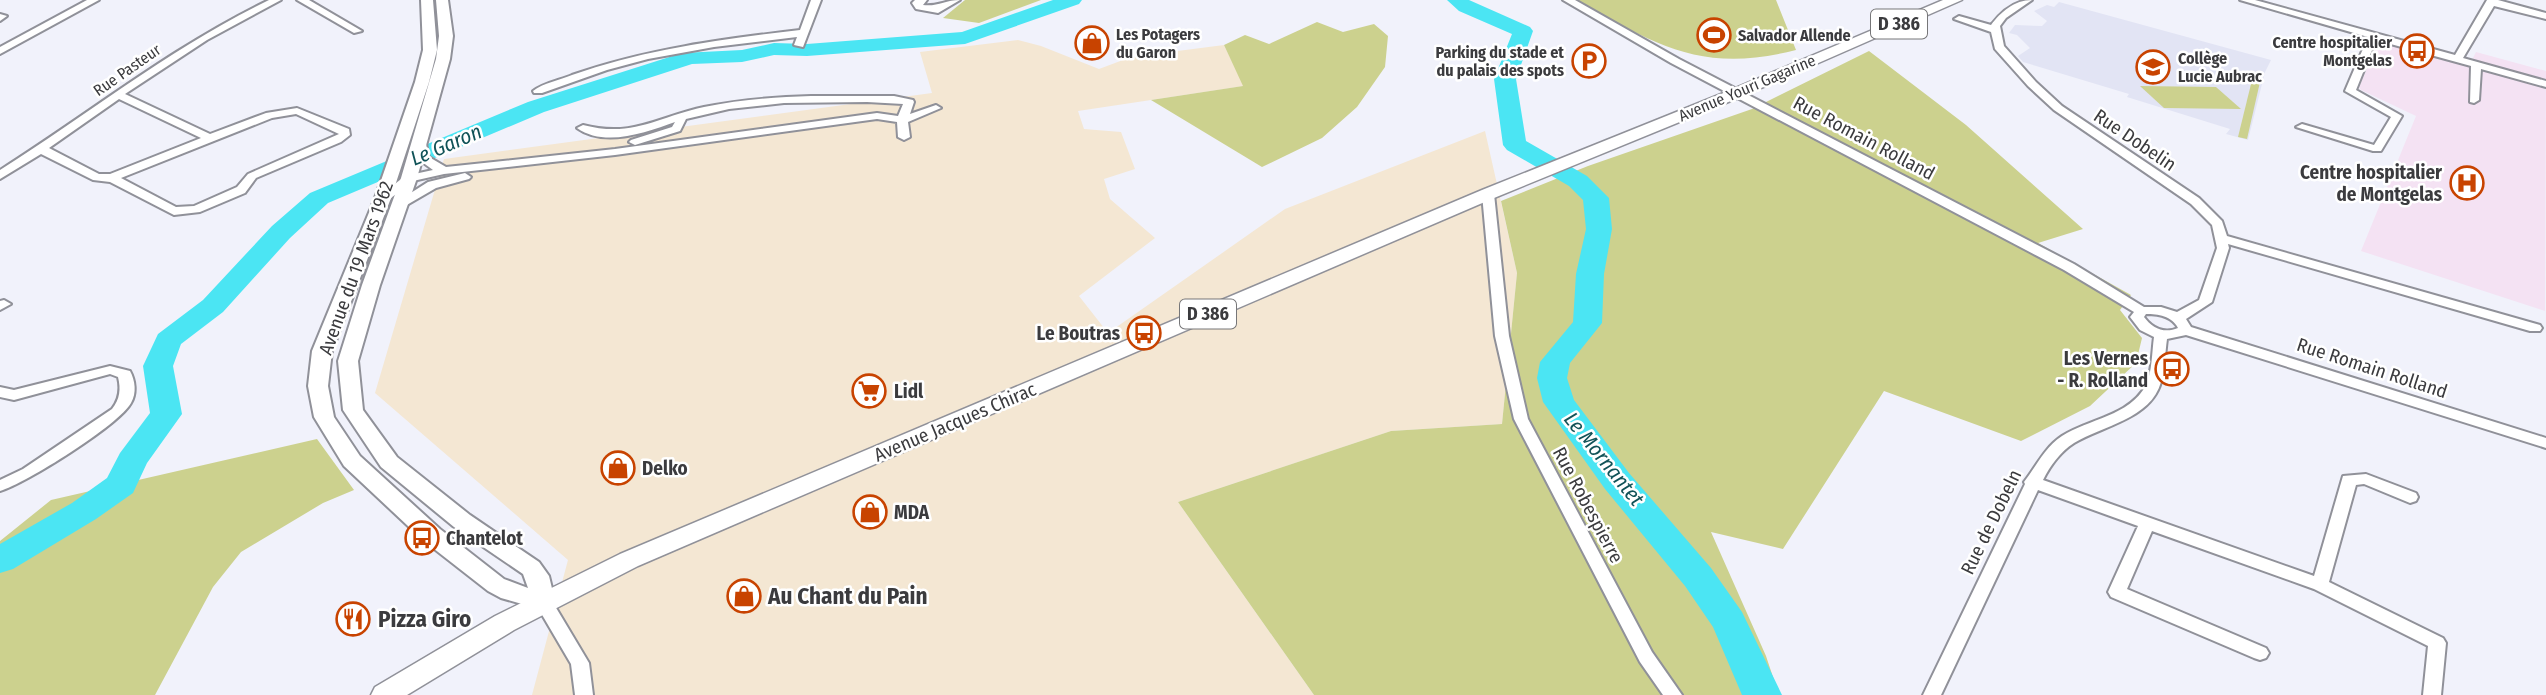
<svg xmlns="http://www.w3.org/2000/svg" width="2546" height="695" viewBox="0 0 2546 695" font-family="'Fira Sans Condensed',sans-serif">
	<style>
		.built { fill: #e2e4f4 }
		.industrial { fill: #f4e7d3 }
		.medical { fill: #f4e2f3 }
		.green { fill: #ccd18e }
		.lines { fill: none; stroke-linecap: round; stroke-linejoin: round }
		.river { fill: #4be5f3; fill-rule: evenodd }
		.street-casing { stroke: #909199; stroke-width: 4 }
		.secondary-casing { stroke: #909199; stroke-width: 4 }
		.primary-casing { stroke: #909199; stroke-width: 3 }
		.street { fill: #fff; fill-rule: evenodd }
		.secondary { fill: #fff; fill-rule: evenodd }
		.primary { fill: #fff; fill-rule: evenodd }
		.labels { text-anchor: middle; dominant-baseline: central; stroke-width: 5; stroke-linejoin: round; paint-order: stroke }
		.far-poi-label { font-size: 16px; font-weight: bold; fill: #3b3b3e; stroke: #fff; text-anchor: start }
		.far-street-label { font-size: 16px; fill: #3b3b3e; stroke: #fff }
		.shield { fill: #fff; stroke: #767678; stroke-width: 2 }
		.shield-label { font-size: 18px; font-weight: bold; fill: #3b3b3e }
		.street-label { font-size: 19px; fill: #3b3b3e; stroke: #fff }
		.poi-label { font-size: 19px; font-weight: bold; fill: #3b3b3e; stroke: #fff; text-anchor: start }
		.water-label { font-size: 21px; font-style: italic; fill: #115358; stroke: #fff }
		.near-poi-label { font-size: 23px; font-weight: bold; fill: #3b3b3e; stroke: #fff; text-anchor: start }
	</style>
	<rect width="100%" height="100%" fill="#f1f2fb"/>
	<!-- built -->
	<polygon class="built" points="2059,2 2271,60 2265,72 2248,140 2226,134 2230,129 2127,97 2129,94 2023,62 2018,56 2030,48 2017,35 2009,33 2015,25 2042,26 2047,21 2034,11 2047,5 2054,7"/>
	<!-- industrial -->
	<polygon class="industrial" points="1018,40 1041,46 1099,69 1131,57 1224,45 1244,86 1078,111 1084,129 1121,132 1135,169 1104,179 1110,199 1155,238 1079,296 1108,333 1285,209 1485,131 1517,273 1502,424 1391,431 1178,502 1314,695 532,695 568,560 375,393 444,159 932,93 920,52"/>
	<!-- medical -->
	<polygon class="medical" points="2379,41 2499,74 2498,68 2472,60 2476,52 2546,71 2545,311 2361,251 2416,116 2361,90 2359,87"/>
	<!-- green -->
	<g class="green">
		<polygon points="965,0 1041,0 979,23 943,18"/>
		<path d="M1578 0H1776L1796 50C1703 74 1656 46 1578 0Z"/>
		<polygon points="1317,22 1343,32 1374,24 1388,36 1385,67 1357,107 1322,138 1262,167 1151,100 1243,86 1224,45 1245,35 1269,44"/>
		<polygon points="1869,51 1966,125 2083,229 2038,243 2131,295 2120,310 2142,338 2136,363 2090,406 2021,441 1884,391 1783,549 1711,532 1766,656 1779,695 1314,695 1178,502 1391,431 1502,424 1517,273 1501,201 1588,166 1752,109"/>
		<polygon points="2252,80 2260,82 2247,139 2238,137"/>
		<polygon points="2140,86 2216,87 2241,109 2164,108"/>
		<polygon points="317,439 354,490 323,503 241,552 213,587 155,695 0,695 0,541 51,500"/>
	</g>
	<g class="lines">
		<!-- river -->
		<g class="river">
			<polygon points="1053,0 1082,0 1079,4 965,44 807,56 774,55 742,62 692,64 544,112 328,203 290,238 223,312 181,344 173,366 182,414 147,463 133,493 96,519 13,569 0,573 0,544 72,503 107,478 120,453 150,413 143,366 158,334 203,300 272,226 310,193 528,102 682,53 742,50 774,43 807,44 962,32"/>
			<polygon points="1447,0 1469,0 1530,27 1533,31 1516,79 1526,141 1587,176 1609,198 1612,229 1604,274 1602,323 1570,363 1567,378 1574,400 1629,473 1711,568 1742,612 1782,695 1742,695 1713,627 1685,586 1605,489 1543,402 1537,378 1540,362 1573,322 1576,274 1586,229 1583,200 1569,186 1507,150 1503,145 1494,79 1512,34 1459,11"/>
		</g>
		<defs>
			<g id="street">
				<polygon points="87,0 99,0 0,54 0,47"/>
				<path d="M269 0H281L207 40 125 94 210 134 266 113 297 108 349 129 350 135 341 142 256 178 245 193 200 212 174 215 110 182 93 180 41 154 0 179V170C90 113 173 46 269 0ZM119 99 201 138 110 174H99L49 148ZM296 114 339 134 248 174 237 187 194 206 176 207 121 178 272 118Z"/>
				<polygon points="297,0 309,0 362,31 354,33"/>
				<path d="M811 0H821L803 47 794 45 797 37 714 47 648 59 607 70 542 93H534L533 91C543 83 560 80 572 75 646 49 723 39 800 30Z"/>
				<path d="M915 0H927L923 5C937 7 945 0 960 0L938 13 916 9 912 3Z"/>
				<path d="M1563 0H1575L1679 59 2074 264 2144 307H2161L2177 312 2199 300 2217 248 2212 225 2191 204 2054 110 2028 86 1995 49 1991 32 1954 19 1959 16 1991 25C2001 12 2014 0 2032 0L2006 18 2000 26 2004 46 2036 82 2062 106 2199 198 2222 221 2227 236 2540 325 2542 328 2540 331H2530L2228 244 2229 248 2212 302 2186 319 2191 327 2546 438V448L2186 335 2167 339C2165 353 2165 369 2161 382 2151 419 2102 426 2074 443 2060 452 2050 466 2043 480L2314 576 2343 476 2366 474 2416 493 2418 497 2416 501 2410 503 2364 484 2356 485 2329 582 2443 638 2446 643 2441 695H2423L2428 646 2314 589 2152 531 2127 589 2266 648 2269 653 2266 658 2260 660 2254 658 2111 597 2108 592 2138 526 2038 490 1941 695H1923L2025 484 2024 482C2036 467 2044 448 2062 436 2088 419 2130 416 2146 385 2152 373 2152 351 2154 337L2140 330 2130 317 2134 312 2064 270 1671 63ZM2146 314C2158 314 2172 316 2178 328 2164 334 2152 328 2144 317Z"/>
				<polygon points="2240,0 2255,0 2455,55 2487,0 2498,0 2546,13 2546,19 2494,6 2463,58 2546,81 2546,87 2481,69 2479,100 2474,103 2470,102 2471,66 2376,40 2356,90 2402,116 2381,151 2373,151 2296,127 2302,124 2374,145 2391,117 2345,91 2368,37"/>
				<polygon points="0,14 7,16 0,21"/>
				<path d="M811 96H894L913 100 914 102 910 114 936 105 941 108 908 122 910 137 904 140 898 137 897 122 877 119 615 155 444 174 413 181 387 201H379L377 198 405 176 433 170 418 159 414 144 420 141 426 144 429 157 446 167 615 149 877 113 898 116 903 104 867 102 784 103 729 109 686 119 680 131 635 145 629 142 631 140 672 127 675 122C647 132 605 148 577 128L583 125C633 138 657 117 704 107 739 100 775 97 811 96Z"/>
				<polygon points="465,173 471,177 469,179 436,188 405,206 401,207 395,203 428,182"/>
				<polygon points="1488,190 1494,194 1509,336 1528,419 1652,652 1682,695 1663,695 1640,662 1514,419 1495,336 1482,194"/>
				<polygon points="4,300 11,304 0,310 0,301"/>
				<path d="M110 366 130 371C135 380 137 393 131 403 120 424 25 484 0 491V480L23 469 112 409C120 399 121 389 118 377L110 374 14 400 0 397V387L14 390Z"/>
				<polygon points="543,594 549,596 589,663 593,695 575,695 571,664 534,601 537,596"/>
			</g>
			<polygon id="secondary" points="421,0 433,0 437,50 429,82 391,198 332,351 328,386 334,417 360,456 440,529 504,579 528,588 523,574 454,527 381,467 343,410 338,361 362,285 401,178 436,59 439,36 436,0 448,0 453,36 450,59 417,178 380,285 358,361 363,410 397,457 470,515 539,562 549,576 555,601 551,607 543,610 501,598 488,591 424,541 344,466 314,417 308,386 312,351 375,198 415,82 423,50"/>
			<polygon id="primary" points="1943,0 1962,0 1743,96 1494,198 638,566 514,630 407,695 371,695 375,687 495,616 620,554 1482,190 1731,90"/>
		</defs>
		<!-- street casing -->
		<use href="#street" class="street-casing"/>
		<!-- secondary casing -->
		<use href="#secondary" class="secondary-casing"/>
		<!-- primary casing -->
		<use href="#primary" class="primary-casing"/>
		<!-- street -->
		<use href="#street" class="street"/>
		<!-- secondary -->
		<use href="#secondary" class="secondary"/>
		<!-- primary -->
		<use href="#primary" class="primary"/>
	</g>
	<!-- icons -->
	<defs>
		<symbol id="stadium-ring" viewBox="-11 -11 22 22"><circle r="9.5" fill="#fff" stroke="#c84300" stroke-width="1.5"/><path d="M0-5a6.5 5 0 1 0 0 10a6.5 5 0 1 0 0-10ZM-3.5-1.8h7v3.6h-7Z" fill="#c84300"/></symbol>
		<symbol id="shop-ring" viewBox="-11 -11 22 22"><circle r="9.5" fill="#fff" stroke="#c84300" stroke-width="1.5"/><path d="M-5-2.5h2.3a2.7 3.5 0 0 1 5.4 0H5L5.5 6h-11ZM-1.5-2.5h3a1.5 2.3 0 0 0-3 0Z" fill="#c84300"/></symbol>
		<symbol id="bus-ring" viewBox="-11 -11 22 22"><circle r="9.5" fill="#fff" stroke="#c84300" stroke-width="1.5"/><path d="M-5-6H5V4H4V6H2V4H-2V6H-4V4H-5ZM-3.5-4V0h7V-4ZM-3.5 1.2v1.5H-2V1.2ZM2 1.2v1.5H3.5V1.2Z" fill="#c84300"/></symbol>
		<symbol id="parking-ring" viewBox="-11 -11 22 22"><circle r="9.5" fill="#fff" stroke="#c84300" stroke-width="1.5"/><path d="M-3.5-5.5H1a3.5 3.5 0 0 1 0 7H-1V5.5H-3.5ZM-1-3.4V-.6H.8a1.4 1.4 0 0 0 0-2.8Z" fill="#c84300"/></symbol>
		<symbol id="school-ring" viewBox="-11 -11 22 22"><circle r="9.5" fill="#fff" stroke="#c84300" stroke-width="1.5"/><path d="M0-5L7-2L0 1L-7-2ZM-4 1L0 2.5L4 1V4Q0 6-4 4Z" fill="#c84300"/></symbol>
		<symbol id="hospital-ring" viewBox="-11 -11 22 22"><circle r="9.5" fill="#fff" stroke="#c84300" stroke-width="1.5"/><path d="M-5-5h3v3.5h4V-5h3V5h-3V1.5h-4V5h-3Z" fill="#c84300"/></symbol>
		<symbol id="supermarket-ring" viewBox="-11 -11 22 22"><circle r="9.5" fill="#fff" stroke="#c84300" stroke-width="1.5"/><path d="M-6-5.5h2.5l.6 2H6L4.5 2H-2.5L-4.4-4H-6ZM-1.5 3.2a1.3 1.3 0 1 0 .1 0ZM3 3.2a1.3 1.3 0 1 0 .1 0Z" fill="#c84300"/></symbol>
		<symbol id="restaurant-ring" viewBox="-11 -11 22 22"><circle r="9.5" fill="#fff" stroke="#c84300" stroke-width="1.5"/><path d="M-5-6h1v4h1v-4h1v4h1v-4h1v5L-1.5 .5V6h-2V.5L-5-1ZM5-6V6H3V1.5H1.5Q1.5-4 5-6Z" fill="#c84300"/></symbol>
	</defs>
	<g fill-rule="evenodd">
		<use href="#stadium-ring" x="1695" y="16" width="38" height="38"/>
		<use href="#shop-ring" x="1073" y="24" width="38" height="38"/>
		<use href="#bus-ring" x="2398" y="32" width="38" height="38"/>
		<use href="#parking-ring" x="1570" y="42" width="38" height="38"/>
		<use href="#school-ring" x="2134" y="48" width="38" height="38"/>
		<use href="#hospital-ring" x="2448" y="164" width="38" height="38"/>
		<use href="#bus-ring" x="1125" y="314" width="38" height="38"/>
		<use href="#bus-ring" x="2153" y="350" width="38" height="38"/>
		<use href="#supermarket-ring" x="850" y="372" width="38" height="38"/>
		<use href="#shop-ring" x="599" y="449" width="38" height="38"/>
		<use href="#shop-ring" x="851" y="493" width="38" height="38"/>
		<use href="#bus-ring" x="403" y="519" width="38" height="38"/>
		<use href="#shop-ring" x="725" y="577" width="38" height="38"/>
		<use href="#restaurant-ring" x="334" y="600" width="38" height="38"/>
	</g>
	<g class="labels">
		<!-- far-poi labels -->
		<g class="far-poi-label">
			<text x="1116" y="34">Les Potagers<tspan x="1116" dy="18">du Garon</tspan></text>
			<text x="1738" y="35">Salvador Allende</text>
			<text x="2392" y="42" text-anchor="end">Centre hospitalier<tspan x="2392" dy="18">Montgelas</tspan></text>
			<text x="1564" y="52" text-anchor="end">Parking du stade et<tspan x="1564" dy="18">du palais des spots</tspan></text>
			<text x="2178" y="58">Collège<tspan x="2178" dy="18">Lucie Aubrac</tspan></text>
		</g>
		<!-- far-street labels -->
		<g class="far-street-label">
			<text transform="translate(127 70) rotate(-35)">Rue Pasteur</text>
			<text transform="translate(1747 88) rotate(-23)">Avenue Youri Gagarine</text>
		</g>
		<!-- shield labels -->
		<g class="shield">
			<rect x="1871" y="9.5" width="56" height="29" rx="5"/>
			<rect x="1180" y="299.5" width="56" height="29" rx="5"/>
		</g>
		<g class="shield-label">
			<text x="1899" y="24">D 386</text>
			<text x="1208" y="314">D 386</text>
		</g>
		<!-- street labels -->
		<g class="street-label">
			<text transform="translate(1864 138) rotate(28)">Rue Romain Rolland</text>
			<text transform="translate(2135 140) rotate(34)">Rue Dobelin</text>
			<text transform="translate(356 268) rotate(-70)">Avenue du 19 Mars 1962</text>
			<text transform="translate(2372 368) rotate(18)">Rue Romain Rolland</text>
			<text transform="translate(955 422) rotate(-23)">Avenue Jacques Chirac</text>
			<text transform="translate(1588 505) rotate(62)">Rue Robespierre</text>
			<text transform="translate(1991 522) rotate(-64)">Rue de Dobeln</text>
		</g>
		<!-- poi labels -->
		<g class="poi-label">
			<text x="2442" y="172" text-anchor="end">Centre hospitalier<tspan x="2442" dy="22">de Montgelas</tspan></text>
			<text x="1120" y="333" text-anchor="end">Le Boutras</text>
			<text x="2148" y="358" text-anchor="end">Les Vernes<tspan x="2148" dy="22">- R. Rolland</tspan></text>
			<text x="894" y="391">Lidl</text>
			<text x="642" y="468">Delko</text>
			<text x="894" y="512">MDA</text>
			<text x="446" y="538">Chantelot</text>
		</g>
		<!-- water labels -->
		<g class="water-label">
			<text transform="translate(446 145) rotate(-23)">Le Garon</text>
			<text transform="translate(1604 459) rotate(51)">Le Mornantet</text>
		</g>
		<!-- near-poi labels -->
		<g class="near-poi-label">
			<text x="768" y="596">Au Chant du Pain</text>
			<text x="378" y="619">Pizza Giro</text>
		</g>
	</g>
</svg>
